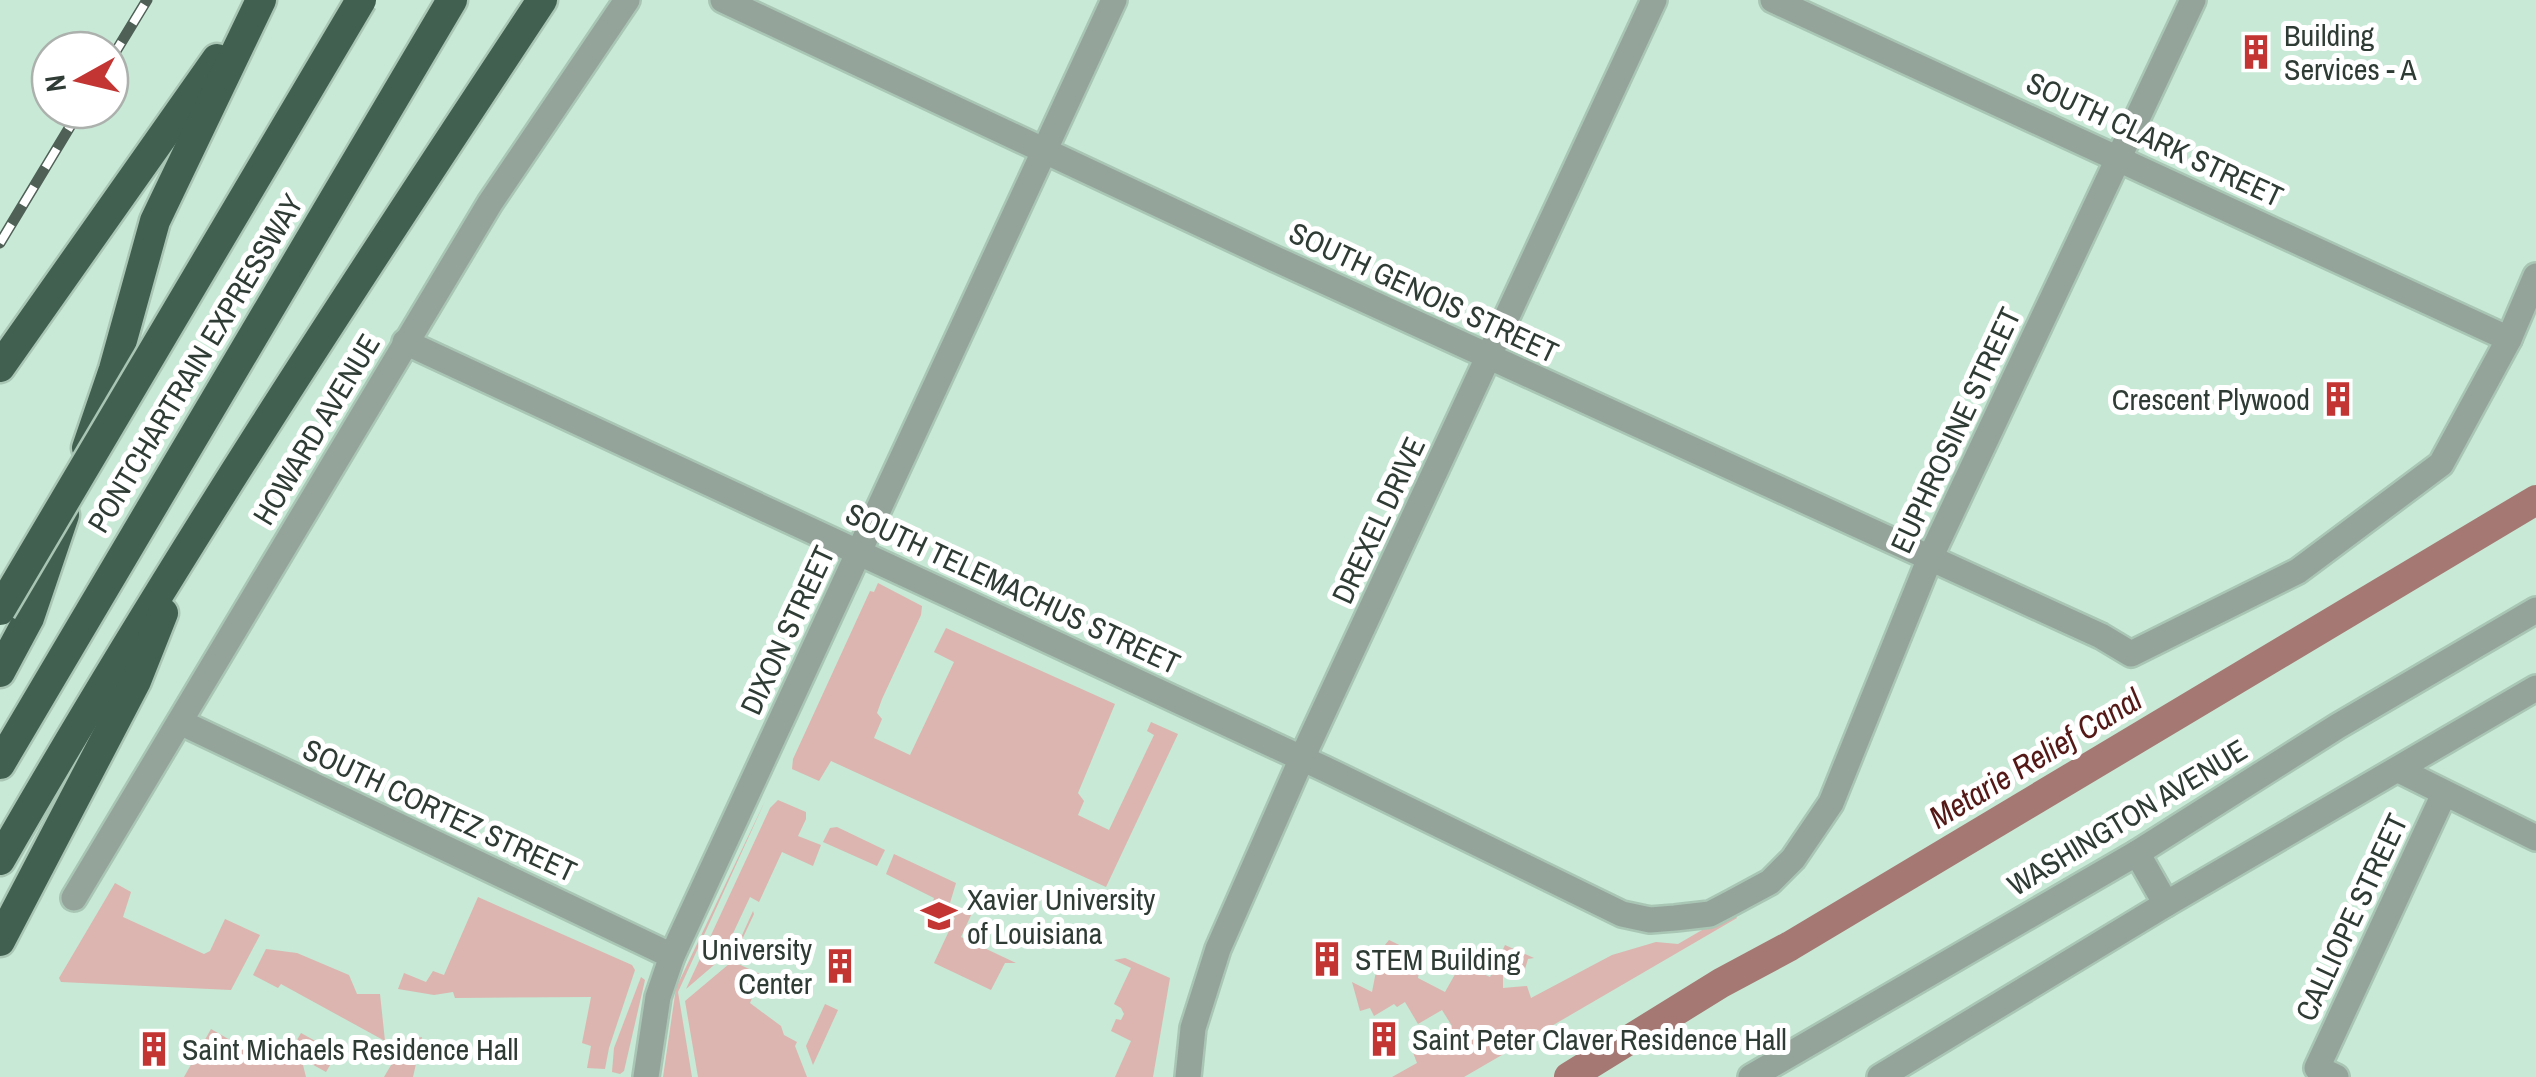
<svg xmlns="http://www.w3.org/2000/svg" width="2536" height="1077" viewBox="0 0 2536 1077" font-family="'Archivo Narrow',sans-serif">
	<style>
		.green { fill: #dcb5b0 }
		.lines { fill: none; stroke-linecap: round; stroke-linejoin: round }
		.canal { stroke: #a57873; stroke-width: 30 }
		.minor-casing { stroke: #a9c6b5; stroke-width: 30 }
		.tertiary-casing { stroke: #a9c6b5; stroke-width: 30 }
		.motorway-casing { stroke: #a9c6b5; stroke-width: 35 }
		.minor { stroke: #95a49b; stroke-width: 25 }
		.tertiary { stroke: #95a49b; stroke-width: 25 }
		.motorway { stroke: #426050; stroke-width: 30 }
		.rail-casing { stroke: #4f6057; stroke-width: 11 }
		.rail { stroke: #fff; stroke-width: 8; stroke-dasharray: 22; stroke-linecap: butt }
		.motorway-bridge-casing { stroke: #a9c6b5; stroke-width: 35; stroke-linecap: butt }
		.motorway-bridge { stroke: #426050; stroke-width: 30 }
		.labels { text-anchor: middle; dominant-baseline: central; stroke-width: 10; stroke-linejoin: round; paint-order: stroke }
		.poi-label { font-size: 30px; fill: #2f3c35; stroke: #fff; text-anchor: start }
		.street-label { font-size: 30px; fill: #2f3c35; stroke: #fff }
		.water-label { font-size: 32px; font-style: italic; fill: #541916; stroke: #fff }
	</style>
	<rect width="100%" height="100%" fill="#c7e9d5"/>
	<!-- green -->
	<g class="green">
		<polygon points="878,583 922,606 921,615 882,699 877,713 882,719 874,738 910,755 954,662 934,652 946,628 1115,704 1078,793 1084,801 1078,815 1109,830 1154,735 1147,731 1151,722 1178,734 1106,887 831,761 819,781 792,769 793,759 870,591 874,592"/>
		<polygon points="778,800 806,812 806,819 798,836 821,845 813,866 782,852 759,902 750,897 721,959 686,989 770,808"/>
		<polygon points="765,801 678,992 692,1077 663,1077 676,988"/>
		<polygon points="837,827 885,850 877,866 823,842 830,828"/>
		<polygon points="894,854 956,883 950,903 972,913 961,937 1016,963 1005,963 991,990 934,963 955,918 931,907 934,898 886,874"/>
		<polygon points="115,883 131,892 123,917 204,954 210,951 225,919 260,935 231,990 61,982 59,978"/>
		<polygon points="478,897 632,965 635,970 609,1048 605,1069 587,1068 591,1046 582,1043 591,997 455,998 453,992 434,995 398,989 404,973 426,982 433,971 444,975"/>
		<polygon points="753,911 754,914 732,961 762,975 750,1003 781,1026 784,1035 797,1042 795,1046 807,1077 698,1077 685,1001 729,964"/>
		<polygon points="1733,912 1737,918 1464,1077 1392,1077 1417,1063 1412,1050 1452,1026 1442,1010 1418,1024 1405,1002 1397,1007 1394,1004 1374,1016 1370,1008 1360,1011 1352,982 1372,992 1380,951 1389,940 1422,956 1418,978 1445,992 1458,969 1468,967 1490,977 1505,945 1534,958 1528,959 1525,969 1503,974 1503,988 1527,986 1531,998 1612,955 1656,942 1678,944"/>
		<polygon points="266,949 297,953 349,975 357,994 380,994 385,1041 281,984 278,988 253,975"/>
		<polygon points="1125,958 1170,978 1153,1077 1115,1077 1131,1041 1111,1031 1116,1019 1121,1020 1124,1014 1121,1008 1114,1004 1131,968 1114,960"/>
		<polygon points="641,977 645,980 624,1071 620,1074 612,1072 614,1048"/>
		<polygon points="825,1004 838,1010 813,1065 806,1046"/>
		<polygon points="211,1029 244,1048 254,1036 303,1065 306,1077 184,1077"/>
		<polygon points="301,1033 337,1053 326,1072 290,1052"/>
		<polygon points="422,1037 413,1077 384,1077 400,1050 388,1042"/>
	</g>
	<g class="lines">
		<!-- canal -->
		<polyline class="canal" points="1569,1077 1721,983 1790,946 2536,500"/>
		<defs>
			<g id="minor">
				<polyline points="723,0 1271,257 2101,636 2131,654 2298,571 2441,464 2509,339 2536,276"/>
				<polyline points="1773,0 2509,339"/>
				<polyline points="405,342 1325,769 1622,914 1650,920 1675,918 1710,914 1731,903 1770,882 1793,859 1831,803 1930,558 2193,0"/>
				<polyline points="180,722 672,956"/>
				<polyline points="2399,770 2536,838"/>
				<polyline points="74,898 490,203 627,0"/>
				<polyline points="646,1077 658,997 672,956 1114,0"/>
				<polyline points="1188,1077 1193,1028 1218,949 1302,758 1654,0"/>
				<polyline points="2336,1077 2317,1068 2444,794"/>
			</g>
			<g id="tertiary">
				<polyline points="2137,853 2166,904"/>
				<polyline points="1751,1077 2137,853 2338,726 2536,610"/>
				<polyline points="1880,1077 2166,904 2536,688"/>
			</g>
			<g id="motorway">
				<polyline points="0,367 217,59"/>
				<polyline points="87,448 114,369 155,221 261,0"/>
				<polyline points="0,672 29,618 64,515"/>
				<polyline points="0,764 452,0"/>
				<path d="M0 860C169 566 355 283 542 0"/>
				<polyline points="0,941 136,681 163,613"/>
			</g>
		</defs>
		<!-- minor casing -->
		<use href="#minor" class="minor-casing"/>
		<!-- tertiary casing -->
		<use href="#tertiary" class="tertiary-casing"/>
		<!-- motorway casing -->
		<use href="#motorway" class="motorway-casing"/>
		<!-- minor -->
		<use href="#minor" class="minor"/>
		<!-- tertiary -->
		<use href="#tertiary" class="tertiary"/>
		<!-- motorway -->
		<use href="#motorway" class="motorway"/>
		<defs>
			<g id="rail">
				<polyline points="110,61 147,0"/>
				<polyline points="0,243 80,110"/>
			</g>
		</defs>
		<!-- rail casing -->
		<use href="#rail" class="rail-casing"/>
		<!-- rail -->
		<use href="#rail" class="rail"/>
		<defs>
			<polyline id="motorway-bridge" points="0,610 361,0"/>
		</defs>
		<!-- motorway-bridge casing -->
		<use href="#motorway-bridge" class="motorway-bridge-casing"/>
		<!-- motorway-bridge -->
		<use href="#motorway-bridge" class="motorway-bridge"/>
	</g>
	<!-- icons -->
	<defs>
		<symbol id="building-bare" viewBox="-9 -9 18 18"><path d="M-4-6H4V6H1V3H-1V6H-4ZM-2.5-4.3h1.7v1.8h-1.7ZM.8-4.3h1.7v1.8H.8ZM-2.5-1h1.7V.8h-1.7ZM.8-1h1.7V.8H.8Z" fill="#c33532" stroke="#fff" stroke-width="2.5" paint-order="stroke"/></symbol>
		<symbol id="university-bare" viewBox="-9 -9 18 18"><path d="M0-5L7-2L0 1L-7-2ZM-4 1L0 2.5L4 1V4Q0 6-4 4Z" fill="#c33532" stroke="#fff" stroke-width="2.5" paint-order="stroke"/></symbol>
	</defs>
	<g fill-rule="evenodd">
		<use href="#building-bare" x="2231" y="27" width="50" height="50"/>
		<use href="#building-bare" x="2313" y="374" width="50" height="50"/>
		<use href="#university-bare" x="914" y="891" width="50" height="50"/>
		<use href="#building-bare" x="1302" y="934" width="50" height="50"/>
		<use href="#building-bare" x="815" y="941" width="50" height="50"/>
		<use href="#building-bare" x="1359" y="1014" width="50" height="50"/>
		<use href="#building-bare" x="129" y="1024" width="50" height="50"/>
	</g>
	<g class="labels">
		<!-- poi labels -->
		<g class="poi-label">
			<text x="2284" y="35">Building<tspan x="2284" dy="34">Services - A</tspan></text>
			<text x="2310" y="399" text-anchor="end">Crescent Plywood</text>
			<text x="967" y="899">Xavier University<tspan x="967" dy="34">of Louisiana</tspan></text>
			<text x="812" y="949" text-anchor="end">University<tspan x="812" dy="34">Center</tspan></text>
			<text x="1355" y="959">STEM Building</text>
			<text x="1412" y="1039">Saint Peter Claver Residence Hall</text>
			<text x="182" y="1049">Saint Michaels Residence Hall</text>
		</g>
		<!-- street labels -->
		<g class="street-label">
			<text transform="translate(2155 139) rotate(25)">SOUTH CLARK STREET</text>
			<text transform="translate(1424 292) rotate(25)">SOUTH GENOIS STREET</text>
			<text transform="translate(195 363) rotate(-59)">PONTCHARTRAIN EXPRESSWAY</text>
			<text transform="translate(316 429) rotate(-59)">HOWARD AVENUE</text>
			<text transform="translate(1955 430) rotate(-65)">EUPHROSINE STREET</text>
			<text transform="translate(1378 520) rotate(-65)">DREXEL DRIVE</text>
			<text transform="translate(1013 588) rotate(25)">SOUTH TELEMACHUS STREET</text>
			<text transform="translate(787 630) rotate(-65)">DIXON STREET</text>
			<text transform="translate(440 810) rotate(25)">SOUTH CORTEZ STREET</text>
			<text transform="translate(2127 817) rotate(-31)">WASHINGTON AVENUE</text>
			<text transform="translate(2351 917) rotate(-65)">CALLIOPE STREET</text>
		</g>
		<!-- water labels -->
		<g class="water-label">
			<text transform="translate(2035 758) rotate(-31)">Metarie Relief Canal</text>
		</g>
	</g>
	<!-- north arrow -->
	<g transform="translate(80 80) rotate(262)"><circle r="48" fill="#ffffff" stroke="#acb1ae" stroke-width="2.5"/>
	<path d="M0-8L18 38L0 25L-18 38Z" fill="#c33532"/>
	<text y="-15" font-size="28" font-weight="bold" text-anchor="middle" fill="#2f3c35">N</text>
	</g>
</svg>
